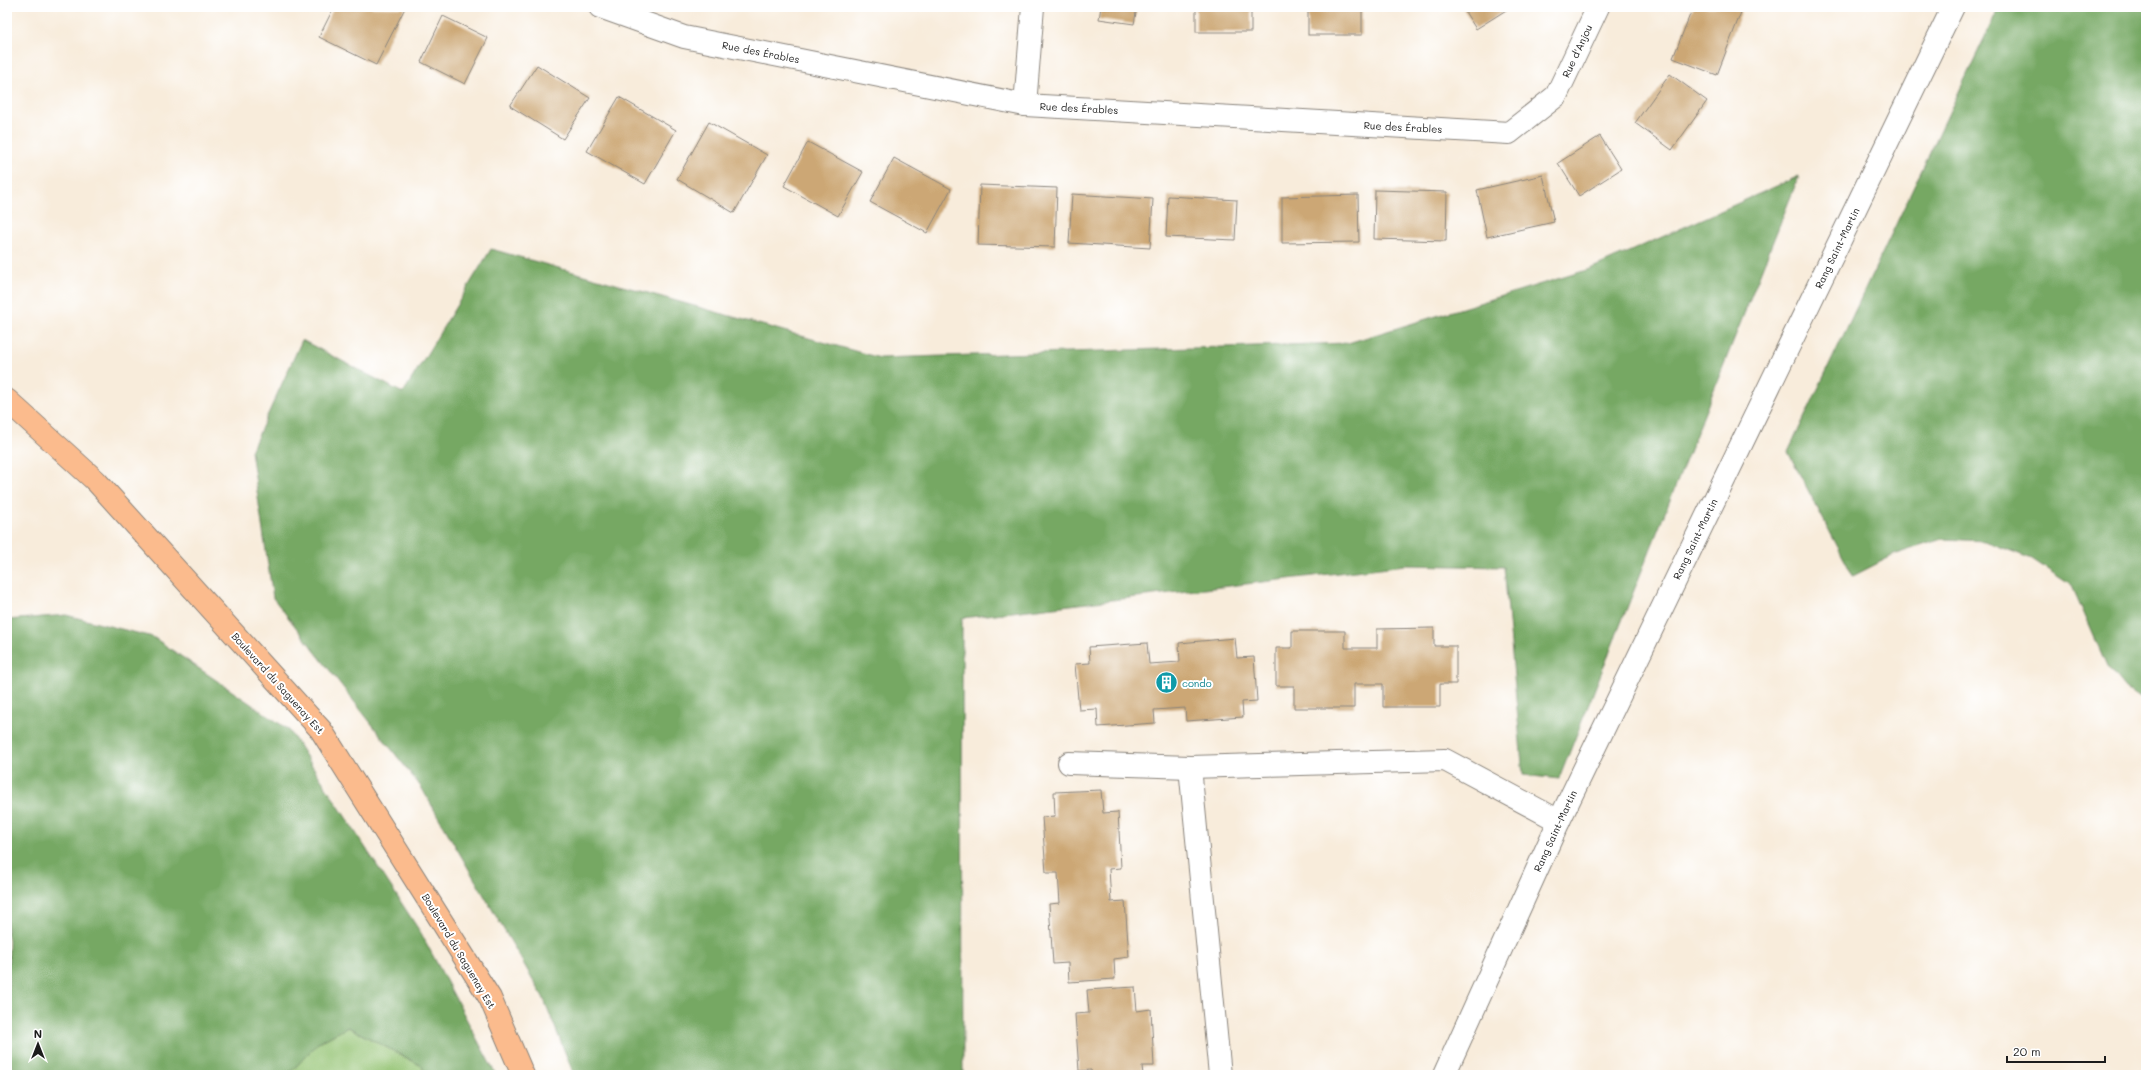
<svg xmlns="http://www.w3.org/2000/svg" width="2153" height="1082" viewBox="0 0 2153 1082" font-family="Mali,sans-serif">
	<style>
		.green { fill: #93c271; stroke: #586f46 }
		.forest { fill: #76a863; stroke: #496240 }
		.building { fill: #cca775 }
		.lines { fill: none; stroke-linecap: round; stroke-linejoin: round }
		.minor-casing { stroke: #8a847c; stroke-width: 24 }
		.major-casing { stroke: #8a847c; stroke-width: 24 }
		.minor { stroke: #fff; stroke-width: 22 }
		.major { stroke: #fbbb8d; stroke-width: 22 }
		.labels { text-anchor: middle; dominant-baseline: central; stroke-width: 4; stroke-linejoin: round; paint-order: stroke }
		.street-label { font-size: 10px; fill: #1c1c1c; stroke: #fff }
		.culture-label { font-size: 10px; fill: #0d838f; stroke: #fff; text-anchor: start }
	</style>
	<rect width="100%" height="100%" fill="#fff"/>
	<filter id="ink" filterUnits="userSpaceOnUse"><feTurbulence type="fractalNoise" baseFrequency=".025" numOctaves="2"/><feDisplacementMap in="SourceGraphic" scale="8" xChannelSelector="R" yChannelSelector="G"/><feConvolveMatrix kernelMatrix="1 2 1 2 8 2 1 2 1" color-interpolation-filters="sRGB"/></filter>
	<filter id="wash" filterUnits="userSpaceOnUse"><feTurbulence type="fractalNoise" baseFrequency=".012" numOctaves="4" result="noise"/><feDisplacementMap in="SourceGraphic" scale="16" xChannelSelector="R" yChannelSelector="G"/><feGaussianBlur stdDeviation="0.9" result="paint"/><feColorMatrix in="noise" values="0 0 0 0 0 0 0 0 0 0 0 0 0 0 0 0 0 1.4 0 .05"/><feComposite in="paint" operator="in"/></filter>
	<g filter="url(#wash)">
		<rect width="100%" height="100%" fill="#f8ecdb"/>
		<!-- green -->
		<polygon class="green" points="348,1027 422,1066 425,1075 288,1075 318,1043"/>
		<!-- forest -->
		<g class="forest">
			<polygon points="1999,7 2146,7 2146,703 2125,688 2107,666 2072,586 2032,559 1985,541 1942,539 1896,554 1853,576 1788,452"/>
			<polygon points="1799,176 1559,779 1523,775 1504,567 1405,565 962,618 963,1075 574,1075 543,997 421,787 273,598 251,451 302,340 403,393 491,249 880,358 1348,343 1590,269"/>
			<polygon points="66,615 153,637 289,730 421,933 496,1075 425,1075 422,1066 348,1027 318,1043 288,1075 13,1075 7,1044 9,940 7,933 7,620"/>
		</g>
		<g id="blocks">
			<!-- building -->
			<g class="building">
				<polygon points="334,7 405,8 376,65 319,37"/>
				<polygon points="1101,7 1137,7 1134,24 1099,19"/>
				<rect x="1196" y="7" width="55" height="25"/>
				<rect x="1308" y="7" width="54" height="28"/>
				<polygon points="1462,7 1511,7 1476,29"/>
				<polygon points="1693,7 1743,7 1717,75 1673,58"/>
				<polygon points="443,16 488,38 465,84 421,62"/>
				<polygon points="537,65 590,98 563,139 510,106"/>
				<polygon points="1670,74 1707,101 1672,150 1635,123"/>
				<polygon points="619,97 676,130 645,184 587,151"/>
				<polygon points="709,122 767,155 734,213 677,179"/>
				<polygon points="1600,136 1621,169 1579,196 1558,163"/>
				<polygon points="808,142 863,172 838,216 784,186"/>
				<polygon points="894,158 951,189 927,233 870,202"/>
				<polygon points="1543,175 1554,222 1487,237 1477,190"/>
				<polygon points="980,185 1057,188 1055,247 978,245"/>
				<polygon points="1375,190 1447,192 1446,241 1374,239"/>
				<polygon points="1072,194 1153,199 1150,248 1069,243"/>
				<polygon points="1358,195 1359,242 1282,243 1282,197"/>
				<polygon points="1168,196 1237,200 1235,240 1166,237"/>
				<polygon points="1434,628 1434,646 1456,646 1456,684 1440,684 1440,707 1383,707 1383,684 1354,684 1354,708 1294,708 1294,686 1276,686 1276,648 1292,648 1292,631 1345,631 1345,648 1377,648 1377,629"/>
				<polygon points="1235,638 1237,658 1254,657 1257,701 1242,702 1243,717 1186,721 1185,708 1154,710 1155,723 1098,727 1097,709 1079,710 1075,664 1090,663 1089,647 1147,643 1149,664 1180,662 1179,643"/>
				<polygon points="1101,790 1103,813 1118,812 1121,868 1109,869 1111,902 1125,901 1129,957 1114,959 1115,979 1069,982 1068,963 1053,964 1049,904 1060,903 1058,873 1046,873 1042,817 1055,816 1054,792"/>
				<polygon points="1135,987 1137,1011 1151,1009 1154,1066 1142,1066 1143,1075 1092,1075 1091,1070 1079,1071 1075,1014 1089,1013 1087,990"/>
			</g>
		</g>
	</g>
	<g filter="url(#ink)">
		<use href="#blocks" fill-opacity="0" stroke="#8a847c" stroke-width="1"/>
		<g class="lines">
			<defs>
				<g id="minor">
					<polyline points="600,7 684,37 1025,105 1509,133 1556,96 1598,7"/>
					<polyline points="1025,105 1033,7"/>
					<polyline points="1069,763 1190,767 1445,760 1559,821"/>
					<polyline points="1190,767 1220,1075"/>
					<polyline points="1444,1075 1559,821 1953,7"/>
				</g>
				<polyline id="major" points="7,400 96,481 321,730 490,998 523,1075"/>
			</defs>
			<!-- minor casing -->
			<use href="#minor" class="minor-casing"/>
			<!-- major casing -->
			<use href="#major" class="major-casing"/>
			<!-- minor -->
			<use href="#minor" class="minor"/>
			<!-- major -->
			<use href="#major" class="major"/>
		</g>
	</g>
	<!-- icons -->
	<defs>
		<symbol id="building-disc" viewBox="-11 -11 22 22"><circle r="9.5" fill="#0f9aa8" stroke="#fff"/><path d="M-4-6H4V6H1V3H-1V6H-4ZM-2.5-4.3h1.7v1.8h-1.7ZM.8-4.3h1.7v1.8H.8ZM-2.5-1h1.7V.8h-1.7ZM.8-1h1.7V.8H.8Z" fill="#fff"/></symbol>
	</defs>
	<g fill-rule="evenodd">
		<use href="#building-disc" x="1154" y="670" width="25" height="25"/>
	</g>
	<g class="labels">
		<!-- street labels -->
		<g class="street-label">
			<text transform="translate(1577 51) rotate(-65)">Rue d'Anjou</text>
			<text transform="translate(761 52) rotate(11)">Rue des Érables</text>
			<text transform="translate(1079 108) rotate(3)">Rue des Érables</text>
			<text transform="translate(1403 127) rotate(3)">Rue des Érables</text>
			<text transform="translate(1837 248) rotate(-64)">Rang Saint-Martin</text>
			<text transform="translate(1695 539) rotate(-64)">Rang Saint-Martin</text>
			<text transform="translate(278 683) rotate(48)">Boulevard du Saguenay Est</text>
			<text transform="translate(1555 831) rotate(-65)">Rang Saint-Martin</text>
			<text transform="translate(459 951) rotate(59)">Boulevard du Saguenay Est</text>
		</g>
		<!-- culture labels -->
		<g class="culture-label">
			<text x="1182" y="683">condo</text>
		</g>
	</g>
	<!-- margin -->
	<rect width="2153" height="1082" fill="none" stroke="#fff" stroke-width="24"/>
	<!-- north arrow -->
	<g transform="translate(38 1044)" stroke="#ffffff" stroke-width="3" paint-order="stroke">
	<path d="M0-3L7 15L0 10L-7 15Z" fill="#1c1c1c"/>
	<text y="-6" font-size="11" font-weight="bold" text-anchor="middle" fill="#1c1c1c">N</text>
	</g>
	<!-- scale -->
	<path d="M2007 1056v6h98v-6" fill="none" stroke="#1c1c1c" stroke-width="2"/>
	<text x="2013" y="1056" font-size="12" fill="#1c1c1c" stroke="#ffffff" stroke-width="3" paint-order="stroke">20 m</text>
</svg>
